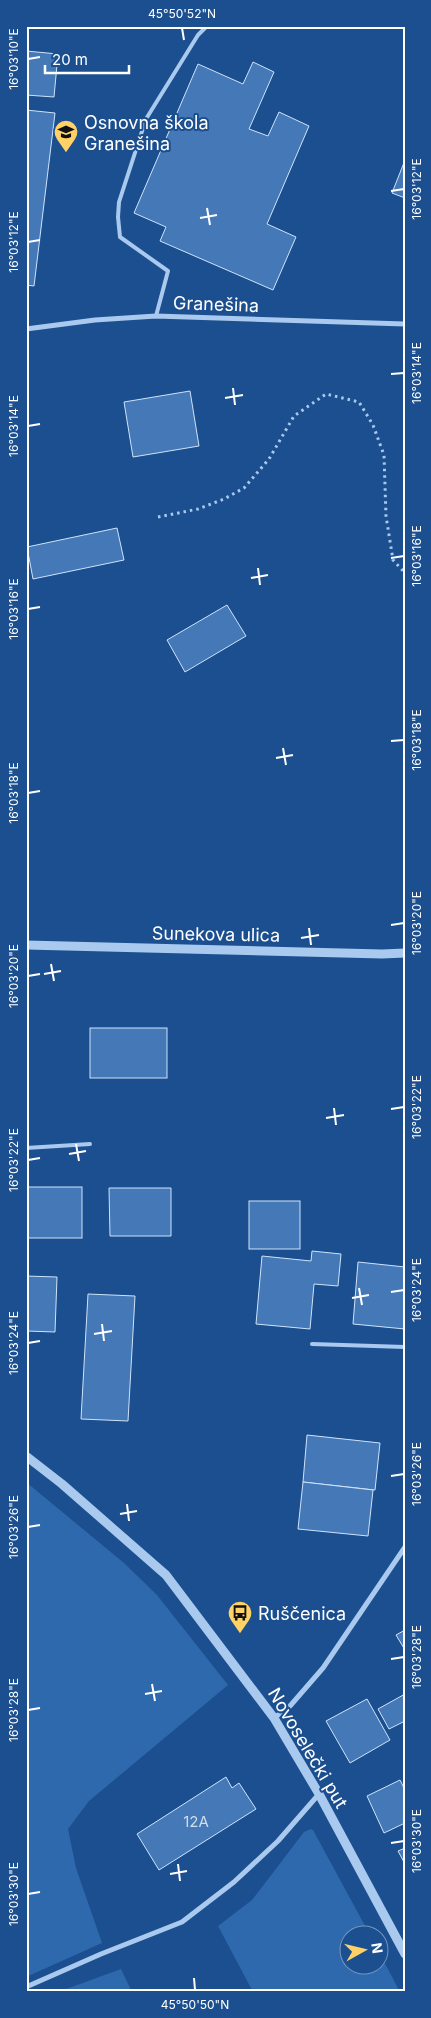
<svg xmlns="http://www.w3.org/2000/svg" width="431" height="2018" viewBox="0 0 431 2018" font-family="Inter,sans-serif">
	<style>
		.green { fill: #2e69ad }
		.building { fill: #4478b7; stroke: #cfe3fa }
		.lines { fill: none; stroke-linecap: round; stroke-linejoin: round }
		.path { stroke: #a9c9ee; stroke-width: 3; stroke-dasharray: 2.5 4; stroke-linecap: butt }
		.service { stroke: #a9c9ee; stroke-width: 4 }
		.minor { stroke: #a9c9ee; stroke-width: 5 }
		.tertiary { stroke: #a9c9ee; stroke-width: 9 }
		.ticks { fill: none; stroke: #fff; stroke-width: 2 }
		.labels { text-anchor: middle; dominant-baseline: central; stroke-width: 4; stroke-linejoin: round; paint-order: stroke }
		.number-label { font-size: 15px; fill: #d0dded }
		.poi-label { font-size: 18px; fill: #fff; stroke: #1b4f8f; text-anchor: start }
		.street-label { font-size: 18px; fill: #fff; stroke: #1b4f8f }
		.neatline { fill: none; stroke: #fff; stroke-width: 2 }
		.ticks-label { font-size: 12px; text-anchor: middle; fill: #fff }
	</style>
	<rect width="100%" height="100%" fill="#1b4f8f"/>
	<!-- green -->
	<g class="green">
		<polygon points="26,1482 124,1563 157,1595 228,1685 89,1801 68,1829 76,1868 102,1943 26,1977"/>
		<polygon points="311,1829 313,1830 370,1935 348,1936 348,1966 378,1966 379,1952 400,1992 253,1992 218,1926 252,1900 304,1832"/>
		<polygon points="121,1969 132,1992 58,1992"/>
	</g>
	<!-- building -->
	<g class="building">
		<polygon points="26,51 58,54 54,97 26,95"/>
		<polygon points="253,62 274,72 249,129 268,136 279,112 309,126 267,224 296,237 273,290 160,241 166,227 134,213 198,64 243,84"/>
		<polygon points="26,110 55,113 34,286 26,285"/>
		<polygon points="405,160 405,198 392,193"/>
		<polygon points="190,391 199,446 133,457 124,402"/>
		<polygon points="117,528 124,560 33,579 27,547"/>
		<polygon points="227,605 246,636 185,672 167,640"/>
		<rect x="90" y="1028" width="77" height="50"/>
		<rect x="26" y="1187" width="56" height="51"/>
		<polygon points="109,1188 171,1188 171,1236 110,1236"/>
		<rect x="249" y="1201" width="51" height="48"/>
		<polygon points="312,1251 341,1254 338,1286 314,1284 310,1329 256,1324 262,1256 311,1261"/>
		<polygon points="358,1262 405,1267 405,1329 353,1324"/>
		<polygon points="26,1276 57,1277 55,1332 26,1331"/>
		<polygon points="88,1294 135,1296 128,1421 81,1419"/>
		<polygon points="307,1435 380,1443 375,1490 303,1482"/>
		<polygon points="303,1482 373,1490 368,1536 298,1529"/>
		<polygon points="405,1630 405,1650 396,1635"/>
		<polygon points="405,1694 405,1721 389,1729 378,1709"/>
		<polygon points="367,1699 390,1740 350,1763 326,1721"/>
		<polygon points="226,1777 232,1788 239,1783 256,1809 159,1870 137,1834"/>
		<polygon points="400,1780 405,1790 405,1823 384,1833 367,1796"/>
		<polygon points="405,1848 405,1864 398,1851"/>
	</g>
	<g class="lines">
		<!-- path -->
		<polyline class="path" points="158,517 198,509 224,499 244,488 269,459 294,416 326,394 359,402 373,425 384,455 386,516 393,560 405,573"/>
		<!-- service -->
		<g class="service">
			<polyline points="156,316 168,271 120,237 118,217 119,202 146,119 198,35 207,26"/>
			<polyline points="26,1148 90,1144"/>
			<polyline points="312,1344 405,1347"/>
		</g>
		<!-- minor -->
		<g class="minor">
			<polyline points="26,329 95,320 156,316 405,324"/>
			<polyline points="274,1718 290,1706 323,1668 405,1547"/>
			<polyline points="26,1987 101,1954 182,1922 234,1882 278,1841 319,1794"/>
		</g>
		<!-- tertiary -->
		<g class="tertiary">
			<polyline points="26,945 382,954 405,953"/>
			<polyline points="26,1456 62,1484 166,1575 274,1718 319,1794 405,1954"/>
		</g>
	</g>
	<!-- ticks -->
	<path class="ticks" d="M182 28 184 40M28 59 40 57M391 191 404 189M207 208 210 225M200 218 217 215M28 242 40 240M391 374 404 373M233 388 235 405M225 398 243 395M28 426 40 424M391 558 404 556M258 568 260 585M251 578 268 575M28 609 40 607M391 741 404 740M283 748 286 765M276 758 293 755M28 793 40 791M391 925 404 923M309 928 311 945M301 938 319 935M51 964 54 981M44 974 61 971M28 976 40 974M334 1108 336 1125M391 1109 404 1107M326 1118 344 1115M76 1144 79 1161M69 1154 86 1151M28 1160 40 1158M359 1288 362 1305M391 1292 404 1290M352 1298 369 1295M102 1324 104 1341M94 1334 112 1331M28 1343 40 1341M391 1476 404 1474M127 1504 129 1521M120 1514 137 1511M28 1527 40 1525M391 1659 404 1657M152 1684 155 1701M145 1694 162 1691M28 1710 40 1708M391 1843 404 1841M178 1864 180 1881M170 1874 187 1871M28 1894 40 1892M194 1978 195 1990"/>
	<!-- icons -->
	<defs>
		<symbol id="school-pin" viewBox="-11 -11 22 30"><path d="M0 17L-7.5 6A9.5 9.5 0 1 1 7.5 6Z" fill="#ffd166" stroke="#1b4f8f"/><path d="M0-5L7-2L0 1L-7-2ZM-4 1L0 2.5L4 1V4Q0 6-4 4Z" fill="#111"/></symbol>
		<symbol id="bus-pin" viewBox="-11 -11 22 30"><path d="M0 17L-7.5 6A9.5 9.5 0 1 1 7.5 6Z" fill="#ffd166" stroke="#1b4f8f"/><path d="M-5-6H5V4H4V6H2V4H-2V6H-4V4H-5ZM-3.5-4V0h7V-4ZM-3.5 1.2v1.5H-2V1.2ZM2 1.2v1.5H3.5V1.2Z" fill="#111"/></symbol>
	</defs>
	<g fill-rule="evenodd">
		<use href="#school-pin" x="52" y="118" width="28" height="38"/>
		<use href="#bus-pin" x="226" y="1599" width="28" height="38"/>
	</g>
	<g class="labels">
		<!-- number labels -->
		<g class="number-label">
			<text x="196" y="1821">12A</text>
		</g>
		<!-- poi labels -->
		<g class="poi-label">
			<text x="84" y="122">Osnovna škola<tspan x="84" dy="21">Granešina</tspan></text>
			<text x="258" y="1613">Ruščenica</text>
		</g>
		<!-- street labels -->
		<g class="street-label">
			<text transform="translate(216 304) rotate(2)">Granešina</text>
			<text transform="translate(216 934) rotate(1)">Sunekova ulica</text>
			<text transform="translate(308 1748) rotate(59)">Novoselečki put</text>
		</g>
	</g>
	<!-- border -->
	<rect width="431" height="2018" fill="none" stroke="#1b4f8f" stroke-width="55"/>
	<!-- north arrow -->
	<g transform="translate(364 1950) rotate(82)"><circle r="24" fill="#1b4f8f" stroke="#7695bc"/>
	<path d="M0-4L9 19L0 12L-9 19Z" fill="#ffd166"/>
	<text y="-8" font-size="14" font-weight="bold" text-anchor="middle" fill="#ffffff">N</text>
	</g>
	<!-- scale -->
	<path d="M45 65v8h84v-8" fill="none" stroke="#ffffff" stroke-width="2.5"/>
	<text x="52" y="65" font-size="15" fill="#ffffff" stroke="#1b4f8f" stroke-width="4" paint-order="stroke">20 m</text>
	<rect x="28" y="28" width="376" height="1962" class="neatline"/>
	<g class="ticks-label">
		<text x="182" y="18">45°50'52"N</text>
		<text transform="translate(14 59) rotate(-90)" y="4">16°03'10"E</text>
		<text transform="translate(417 189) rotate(-90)" y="4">16°03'12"E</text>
		<text transform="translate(14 242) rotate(-90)" y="4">16°03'12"E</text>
		<text transform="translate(417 373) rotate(-90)" y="4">16°03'14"E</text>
		<text transform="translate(14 426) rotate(-90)" y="4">16°03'14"E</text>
		<text transform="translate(417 556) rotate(-90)" y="4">16°03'16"E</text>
		<text transform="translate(14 609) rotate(-90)" y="4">16°03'16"E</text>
		<text transform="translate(417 740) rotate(-90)" y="4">16°03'18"E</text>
		<text transform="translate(14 793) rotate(-90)" y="4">16°03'18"E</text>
		<text transform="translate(417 923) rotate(-90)" y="4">16°03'20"E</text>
		<text transform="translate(14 976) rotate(-90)" y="4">16°03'20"E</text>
		<text transform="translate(417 1107) rotate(-90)" y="4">16°03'22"E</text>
		<text transform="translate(14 1160) rotate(-90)" y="4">16°03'22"E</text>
		<text transform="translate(417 1290) rotate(-90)" y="4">16°03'24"E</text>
		<text transform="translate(14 1343) rotate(-90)" y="4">16°03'24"E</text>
		<text transform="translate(417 1474) rotate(-90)" y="4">16°03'26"E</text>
		<text transform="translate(14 1527) rotate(-90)" y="4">16°03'26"E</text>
		<text transform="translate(417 1657) rotate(-90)" y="4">16°03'28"E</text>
		<text transform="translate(14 1710) rotate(-90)" y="4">16°03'28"E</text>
		<text transform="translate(417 1841) rotate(-90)" y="4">16°03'30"E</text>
		<text transform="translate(14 1894) rotate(-90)" y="4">16°03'30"E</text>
		<text x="195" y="2009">45°50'50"N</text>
	</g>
</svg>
